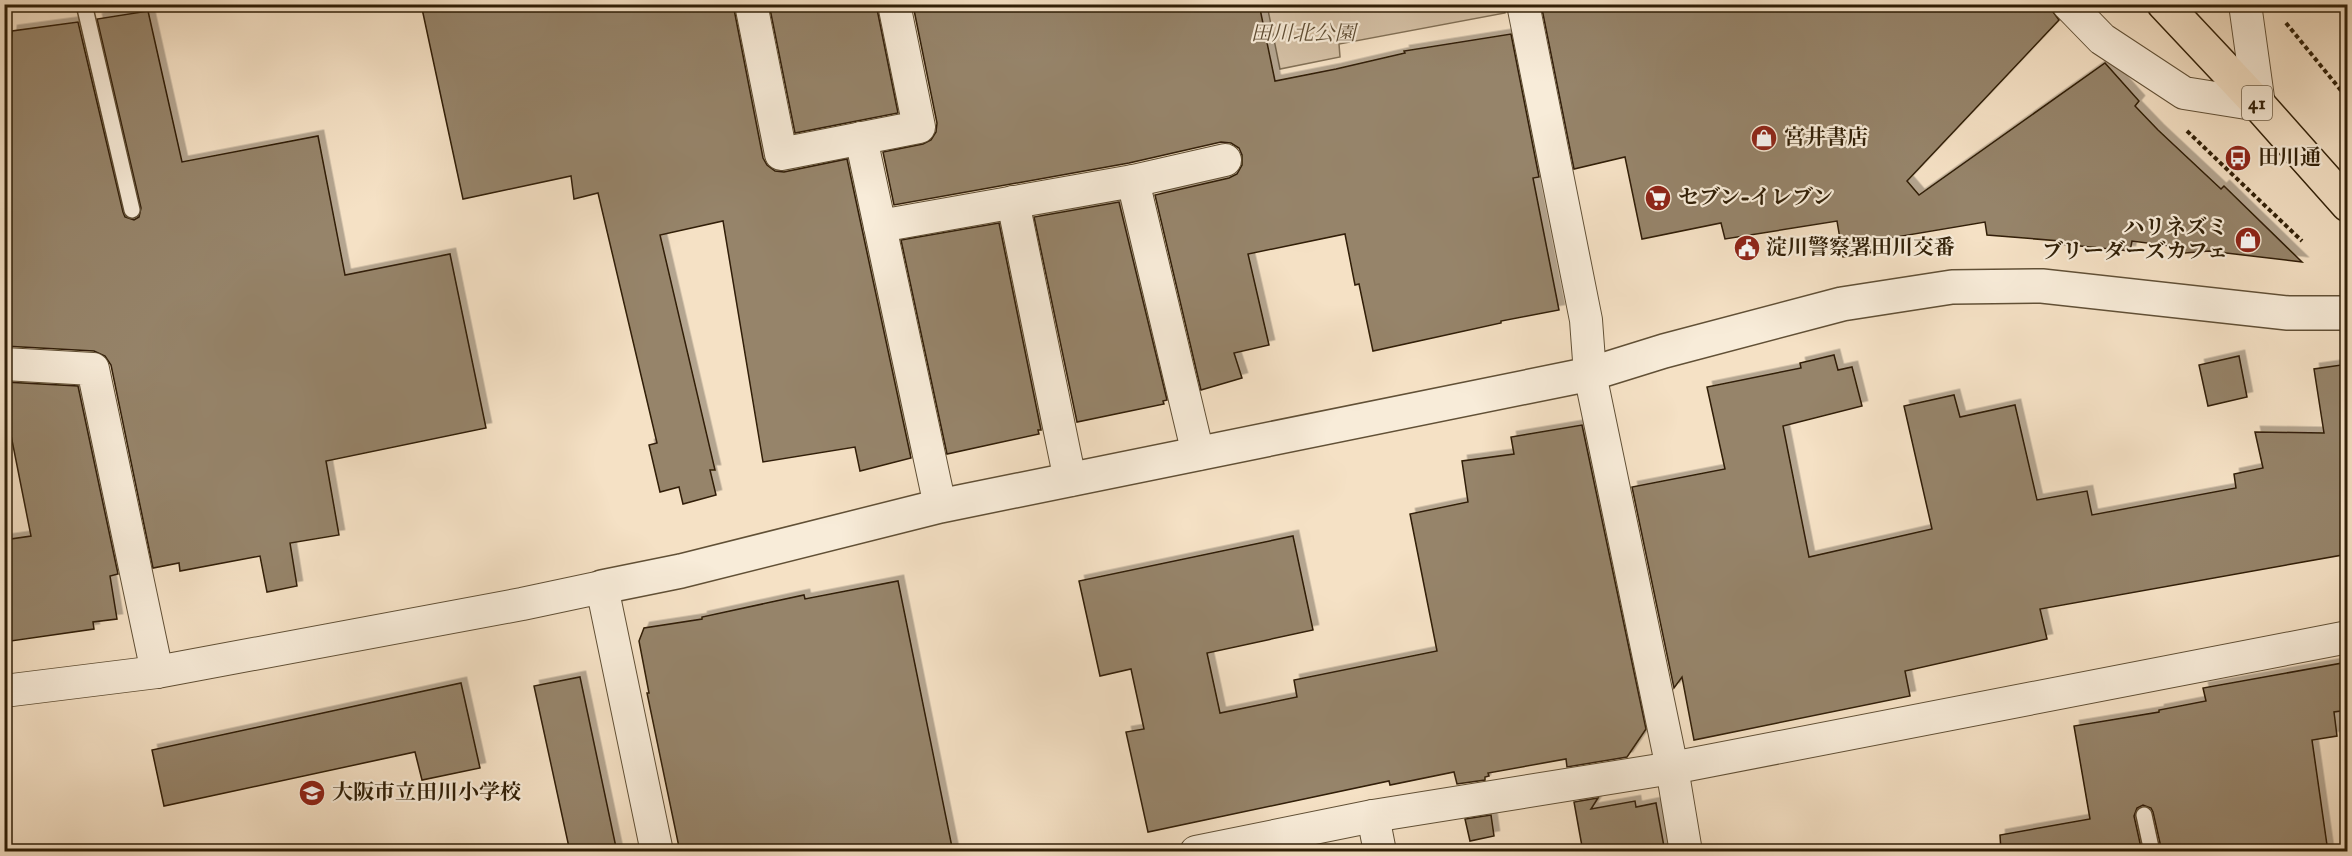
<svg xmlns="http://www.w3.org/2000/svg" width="2352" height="856" viewBox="0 0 2352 856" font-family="'IM FELL English','Noto Serif JP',serif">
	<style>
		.green { fill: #d4c0a5; stroke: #827056; stroke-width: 1.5 }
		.building { fill: #96846a; stroke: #301f07; stroke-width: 1.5; filter: url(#shadow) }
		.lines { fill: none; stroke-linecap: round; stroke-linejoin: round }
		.service-casing { stroke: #615036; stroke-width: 18 }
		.minor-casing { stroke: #615036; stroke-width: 34 }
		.tertiary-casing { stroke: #615036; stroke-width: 36 }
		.primary-casing { stroke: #301f07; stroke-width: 36 }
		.path { stroke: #301f07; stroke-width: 4; stroke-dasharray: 4.5 3; stroke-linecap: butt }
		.service { stroke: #f8ecd9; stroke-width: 15 }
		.minor { stroke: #f8ecd9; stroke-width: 32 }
		.tertiary { stroke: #f8ecd9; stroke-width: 33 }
		.primary { stroke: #f5e1c5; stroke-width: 33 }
		.labels { text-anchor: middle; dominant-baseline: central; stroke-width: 4.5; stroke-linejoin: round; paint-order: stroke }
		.shield { fill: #f8ecd9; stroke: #6c5c46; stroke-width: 1.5 }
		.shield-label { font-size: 20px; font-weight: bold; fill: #301f07 }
		.park-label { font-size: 21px; font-style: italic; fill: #614f36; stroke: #f8ecd9 }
		.poi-label { font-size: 21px; font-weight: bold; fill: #301f07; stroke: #f8ecd9; text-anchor: start }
	</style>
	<defs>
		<filter id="shadow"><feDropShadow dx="5.5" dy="-5.5" stdDeviation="0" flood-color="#0004"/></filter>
	</defs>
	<rect width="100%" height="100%" fill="#f5e1c5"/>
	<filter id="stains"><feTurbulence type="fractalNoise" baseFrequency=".00333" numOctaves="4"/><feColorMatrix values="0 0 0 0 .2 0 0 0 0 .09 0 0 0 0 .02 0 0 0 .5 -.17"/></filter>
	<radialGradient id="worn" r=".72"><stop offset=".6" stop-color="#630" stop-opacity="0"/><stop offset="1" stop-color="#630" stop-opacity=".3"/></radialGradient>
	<!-- green -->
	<polygon class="green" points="1503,4 1505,13 1339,44 1340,57 1280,69 1267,5"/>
	<!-- building -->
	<g class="building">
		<polygon points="421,4 733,4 763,158 767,165 775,171 784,172 847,159 911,458 860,471 855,447 763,462 723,221 660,235 715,470 710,470 716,495 683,504 679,487 660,492 649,445 657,443 598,193 574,199 571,176 463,199"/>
		<polygon points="769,4 876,4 898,113 795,133"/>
		<polygon points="945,4 1259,4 1275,81 1336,69 1405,53 1404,51 1511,34 1539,177 1533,178 1559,310 1501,321 1501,323 1373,351 1359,284 1355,285 1345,234 1248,254 1269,345 1234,353 1242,378 1201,390 1155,195 1229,178 1237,174 1242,165 1242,155 1239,148 1231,143 1221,142 1129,163 894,205 883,152 923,144 931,140 936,132 937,123 914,10"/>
		<polygon points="1541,4 2051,4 2051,9 2059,20 1907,181 1919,195 2105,63 2139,101 2135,106 2158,130 2221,189 2224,186 2302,262 2209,251 2185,253 2178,247 2132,241 2130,251 2060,244 2060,241 1987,235 1985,222 1872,241 1873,252 1843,257 1837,221 1725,239 1721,223 1642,239 1625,157 1574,169"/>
		<polygon points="148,11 182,162 318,136 345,275 450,254 486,428 326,461 339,535 290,543 297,586 267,592 260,556 180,571 179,563 153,568 111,365 105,356 94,351 4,346 4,54 10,54 12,31 78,22 123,212 125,217 134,220 139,217 141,208 97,19"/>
		<polygon points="1119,202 1167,400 1163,401 1164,404 1077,422 1034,217"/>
		<polygon points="999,223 1041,430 1038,430 1039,434 947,454 901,240"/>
		<polygon points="1834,355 1838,370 1852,367 1862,406 1783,426 1809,557 1932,529 1904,406 1954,395 1960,417 2015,405 2037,500 2087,491 2092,515 2236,488 2234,474 2263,468 2255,432 2324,433 2314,369 2348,364 2348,554 2040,609 2047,639 1905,671 1910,696 1694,740 1682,677 1674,688 1632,487 1725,469 1707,387 1801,368 1800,363"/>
		<polygon points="2239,356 2247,397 2208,406 2199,365"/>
		<polygon points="4,382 78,386 118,574 110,576 117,619 93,622 94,629 4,642 4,540 31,536 4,400"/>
		<polygon points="1582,425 1646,729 1627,757 1567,767 1566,759 1488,773 1489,776 1485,777 1485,780 1457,784 1454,772 1390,785 1389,781 1148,832 1126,732 1144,729 1131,669 1100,676 1079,581 1293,536 1313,630 1207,653 1220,713 1297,697 1294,680 1437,651 1410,514 1468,502 1462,461 1514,454 1511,437"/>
		<polygon points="898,581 953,852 680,852 647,693 649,693 639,641 644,628 702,619 702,617 804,595 805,599"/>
		<polygon points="2348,662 2348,710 2334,712 2337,736 2312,740 2328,852 2162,852 2153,812 2151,808 2143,805 2137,808 2134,816 2142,852 2001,852 2000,835 2090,819 2074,726 2159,712 2159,710 2206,701 2203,688"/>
		<polygon points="580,677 617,852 570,852 534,686"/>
		<polygon points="461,683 480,768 422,780 415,752 164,806 152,750"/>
		<polygon points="1598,798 1591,809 1635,801 1636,807 1656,803 1665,852 1583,852 1574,802"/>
		<polygon points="1491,815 1494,836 1470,841 1465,819"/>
	</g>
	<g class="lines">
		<defs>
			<g id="service">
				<polyline points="84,4 132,210"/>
				<polyline points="2144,815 2152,852"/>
			</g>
			<g id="minor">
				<polyline points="751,4 781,154 919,127 894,4"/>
				<polyline points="1523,4 1586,320 1590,374 1672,768 1686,852"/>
				<polyline points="2068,4 2102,39 2184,93 2259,105 2245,4"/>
				<polyline points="861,138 940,506"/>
				<polyline points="1133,181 1198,454"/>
				<polyline points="1013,202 1070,480"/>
				<polyline points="880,226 1133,181 1225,160"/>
				<polyline points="4,364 93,369 157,672"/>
				<polyline points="4,691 157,672 522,604 602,587 657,852"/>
				<polyline points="1373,816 1380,852"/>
				<polyline points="1196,852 1373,816 1672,768 2348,637"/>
			</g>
			<polyline id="tertiary" points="602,587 681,571 940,506 1590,374 1664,351 1842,304 1952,287 2042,286 2288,313 2348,313"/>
			<polyline id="primary" points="2164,4 2259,105 2348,205"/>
		</defs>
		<!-- service casing -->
		<use href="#service" class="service-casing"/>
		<!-- minor casing -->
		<use href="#minor" class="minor-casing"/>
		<!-- tertiary casing -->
		<use href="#tertiary" class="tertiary-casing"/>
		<!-- primary casing -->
		<use href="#primary" class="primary-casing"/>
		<!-- path -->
		<g class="path">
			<polyline points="2286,23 2348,99"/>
			<polyline points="2187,131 2302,241"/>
		</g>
		<!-- service -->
		<use href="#service" class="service"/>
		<!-- minor -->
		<use href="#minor" class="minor"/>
		<!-- tertiary -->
		<use href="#tertiary" class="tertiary"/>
		<!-- primary -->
		<use href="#primary" class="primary"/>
	</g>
	<!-- icons -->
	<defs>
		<symbol id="shop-disc" viewBox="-11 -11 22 22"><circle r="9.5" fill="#8f2418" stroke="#f8ecd9"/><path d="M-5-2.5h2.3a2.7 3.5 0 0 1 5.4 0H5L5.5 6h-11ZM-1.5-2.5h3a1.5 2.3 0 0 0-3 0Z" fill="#fff"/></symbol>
		<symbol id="bus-disc" viewBox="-11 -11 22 22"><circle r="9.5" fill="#8f2418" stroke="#f8ecd9"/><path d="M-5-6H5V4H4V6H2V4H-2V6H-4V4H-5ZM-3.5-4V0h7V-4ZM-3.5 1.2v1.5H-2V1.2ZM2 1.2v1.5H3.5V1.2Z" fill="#fff"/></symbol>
		<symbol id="supermarket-disc" viewBox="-11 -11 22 22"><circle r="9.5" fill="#8f2418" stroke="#f8ecd9"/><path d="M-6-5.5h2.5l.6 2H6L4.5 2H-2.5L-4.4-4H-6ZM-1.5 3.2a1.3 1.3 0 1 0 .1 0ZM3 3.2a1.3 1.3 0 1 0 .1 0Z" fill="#fff"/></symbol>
		<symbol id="civic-disc" viewBox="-11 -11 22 22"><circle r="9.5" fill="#8f2418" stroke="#f8ecd9"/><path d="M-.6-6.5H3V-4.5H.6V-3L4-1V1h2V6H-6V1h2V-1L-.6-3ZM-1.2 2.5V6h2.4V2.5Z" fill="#fff"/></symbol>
		<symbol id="school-disc" viewBox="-11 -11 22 22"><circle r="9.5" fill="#8f2418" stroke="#f8ecd9"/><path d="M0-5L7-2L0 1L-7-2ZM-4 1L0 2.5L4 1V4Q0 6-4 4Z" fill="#fff"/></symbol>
	</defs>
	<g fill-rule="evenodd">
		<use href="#shop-disc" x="1749" y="123" width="30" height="30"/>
		<use href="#bus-disc" x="2223" y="143" width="30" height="30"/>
		<use href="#supermarket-disc" x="1643" y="183" width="30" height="30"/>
		<use href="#shop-disc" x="2233" y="225" width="30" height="30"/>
		<use href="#civic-disc" x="1732" y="233" width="30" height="30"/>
		<use href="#school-disc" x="297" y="778" width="30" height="30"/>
	</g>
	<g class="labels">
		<!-- shield labels -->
		<rect class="shield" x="2242" y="86" width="30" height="34" rx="4.5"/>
		<g class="shield-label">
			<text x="2257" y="103">41</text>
		</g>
		<!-- park labels -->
		<g class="park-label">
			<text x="1303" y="34">田川北公園</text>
		</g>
		<!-- poi labels -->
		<g class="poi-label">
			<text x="1784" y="138">宮井書店</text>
			<text x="2258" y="158">田川通</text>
			<text x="1678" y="198">セブン-イレブン</text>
			<text x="2228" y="228" text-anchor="end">ハリネズミ<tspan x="2228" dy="24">ブリーダーズカフェ</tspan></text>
			<text x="1766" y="248">淀川警察署田川交番</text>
			<text x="332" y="793">大阪市立田川小学校</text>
		</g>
	</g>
	<!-- margin -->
	<rect width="2352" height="856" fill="none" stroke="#f5e1c5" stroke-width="24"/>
	<rect x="6" y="6" width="2340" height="844" fill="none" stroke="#301f07" stroke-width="3"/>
	<rect x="12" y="12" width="2328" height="832" fill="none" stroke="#301f07" stroke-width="1.5"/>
	<rect width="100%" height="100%" filter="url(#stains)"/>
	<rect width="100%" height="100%" fill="url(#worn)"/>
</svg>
